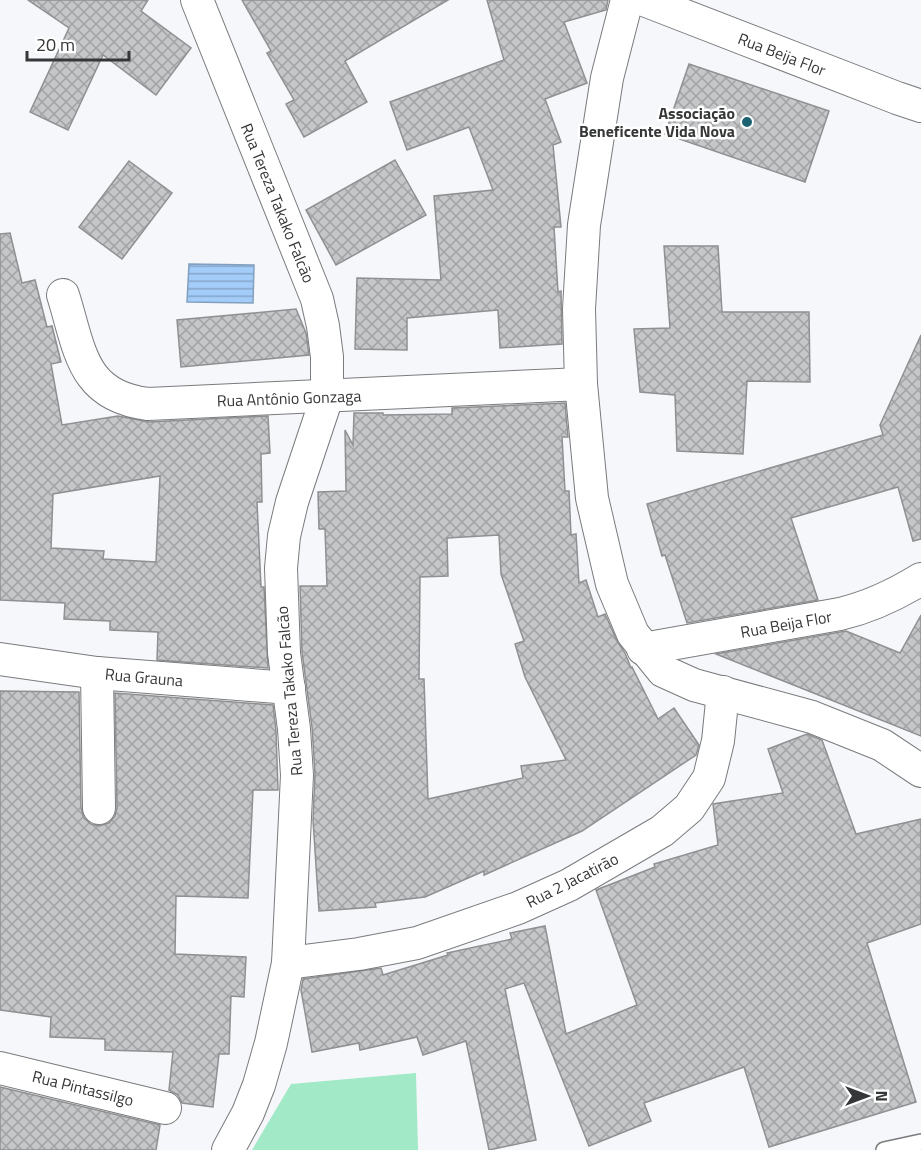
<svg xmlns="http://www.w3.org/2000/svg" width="921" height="1150" viewBox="0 0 921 1150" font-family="'Titillium Web',sans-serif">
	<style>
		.grass { fill: #a1e9c7 }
		.water { fill: url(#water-rules); stroke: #829fbe; stroke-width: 1.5 }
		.building { fill: url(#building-cross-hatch); stroke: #8f9092; stroke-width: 1.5; fill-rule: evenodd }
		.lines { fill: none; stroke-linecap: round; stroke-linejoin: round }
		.service-casing { stroke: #797b7d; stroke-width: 18 }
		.minor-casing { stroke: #797b7d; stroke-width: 34 }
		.service { stroke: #fff; stroke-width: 15 }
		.minor { stroke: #fff; stroke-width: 32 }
		.poi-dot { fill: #1b6272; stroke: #fff; stroke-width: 2 }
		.labels { text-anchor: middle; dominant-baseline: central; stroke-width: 5; stroke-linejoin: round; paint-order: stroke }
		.street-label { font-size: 16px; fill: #363738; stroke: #fff }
		.poi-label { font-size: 16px; font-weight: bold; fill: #363738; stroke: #fff; text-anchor: end }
	</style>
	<defs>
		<pattern id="water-rules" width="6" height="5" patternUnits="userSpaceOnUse" patternTransform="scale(1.5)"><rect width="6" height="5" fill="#a3ccf8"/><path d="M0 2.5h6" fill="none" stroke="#86a6ca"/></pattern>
		<pattern id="building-cross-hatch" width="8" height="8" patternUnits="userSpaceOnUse" patternTransform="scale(1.5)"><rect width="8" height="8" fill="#c4c6c8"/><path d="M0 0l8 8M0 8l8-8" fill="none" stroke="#a0a2a3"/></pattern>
	</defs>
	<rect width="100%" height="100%" fill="#f6f7fa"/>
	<!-- grass -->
	<polygon class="grass" points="416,1073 418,1150 252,1150 291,1084"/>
	<!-- water -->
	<polygon class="water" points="189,264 254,265 253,303 187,302"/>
	<!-- building -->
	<g class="building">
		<polygon points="28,0 148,0 141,11 191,48 156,95 103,55 68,130 30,112 69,28"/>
		<polygon points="242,0 448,0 345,61 367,102 304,137 286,104 294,100 267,53 271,51"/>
		<polygon points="487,0 608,0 606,10 564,22 587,83 545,99 561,142 553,145 561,227 554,227 558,292 561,291 562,344 500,348 498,310 407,318 407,350 355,349 357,278 441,280 434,196 493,190 469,127 407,150 390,102 504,60"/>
		<polygon points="689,64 829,111 805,182 665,134"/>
		<polygon points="395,160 426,215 336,265 306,210"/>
		<polygon points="129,161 172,193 122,259 79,227"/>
		<path d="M10 233 22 283 35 280 47 327 52 326 61 362 51 364 62 425 118 416 149 422 268 416 270 453 261 454 262 502H257L261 587H264L268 668 157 660 158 632 110 630V621L64 619 65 603 0 600V234ZM160 476 156 562 103 559 104 551 51 548 53 494Z"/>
		<polygon points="664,246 718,246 722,312 809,312 810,382 747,381 743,454 677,451 675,395 640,392 634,329 670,328"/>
		<polygon points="296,309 306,333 309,355 181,367 177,320"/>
		<polygon points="921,335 921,539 913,541 898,487 791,518 818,600 687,623 665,555 662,556 647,504 883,435 880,425"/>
		<path d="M565 403 568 437H562L565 491H569L571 535 576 534 579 583 586 580 598 617 605 614 617 641 625 653 631 668 632 667 658 719 674 708 699 745 696 755 582 831 484 875V871L425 897 375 903 376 907 319 911 313 820 315 774 312 727 302 652 300 586H327L325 529H319L318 492 346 491 345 430 353 445 354 413H383V415L452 414V408ZM499 535 501 574 524 641 515 644 525 677 566 760 521 766 523 778 428 799 424 679H419L420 577 448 576 447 538Z"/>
		<polygon points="921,615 921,736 716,654 846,631 900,653"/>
		<polygon points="0,691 79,692 81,808 84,818 91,824 99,826 109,823 115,816 117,808 115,693 273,705 276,731 278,790 253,790 248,898 176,896 175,954 246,957 244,997 231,996 229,1054 219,1054 213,1107 182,1103 178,1095 169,1090 173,1052 105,1050 105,1039 50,1037 51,1017 0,1010"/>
		<polygon points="807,734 822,740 856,834 921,819 921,924 867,943 916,1102 769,1147 744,1067 644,1103 651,1121 589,1146 524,983 505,989 536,1140 489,1150 466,1041 423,1055 417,1037 360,1050 359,1043 312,1052 301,990 303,979 381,968 383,975 448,955 447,953 512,939 510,933 545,926 566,1034 637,1005 596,890 655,867 654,864 718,845 713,804 783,793 768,749"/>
		<polygon points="0,1087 160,1125 156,1150 0,1150"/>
	</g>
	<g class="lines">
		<defs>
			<polyline id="service" points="884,1150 921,1142"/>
			<g id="minor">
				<polyline points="197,0 317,299 323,326 327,357 327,397 292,502 284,536 281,568 284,653 294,729 297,775 288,963 271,1043 259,1085 248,1113 228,1150"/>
				<polyline points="627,0 607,78 584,225 579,309 581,384 592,498 612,584 633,634 663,671 694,685 812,717 882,745 921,771"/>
				<polyline points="644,0 897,98 921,106"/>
				<path d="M63 295C80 349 81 396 148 404L581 384"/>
				<path d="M643 649 840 614C870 607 895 595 921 579"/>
				<polyline points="0,659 97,673 289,688"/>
				<polyline points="97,673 99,808"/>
				<polyline points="288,963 359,954 417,943 518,908 569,885 662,831 689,808 709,778 718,741 723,692"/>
				<polyline points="0,1068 165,1108"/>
			</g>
		</defs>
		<!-- service casing -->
		<use href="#service" class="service-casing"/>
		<!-- minor casing -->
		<use href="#minor" class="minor-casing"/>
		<!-- service -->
		<use href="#service" class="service"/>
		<!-- minor -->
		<use href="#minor" class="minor"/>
	</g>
	<!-- markers -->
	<circle class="poi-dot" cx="747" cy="122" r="6"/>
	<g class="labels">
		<!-- street labels -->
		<g class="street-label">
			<text transform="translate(782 54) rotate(21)">Rua Beija Flor</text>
			<text transform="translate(278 203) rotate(68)">Rua Tereza Takako Falcão</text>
			<text transform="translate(289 398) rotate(-2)">Rua Antônio Gonzaga</text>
			<text transform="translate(786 624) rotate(-10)">Rua Beija Flor</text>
			<text transform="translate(144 677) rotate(5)">Rua Grauna</text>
			<text transform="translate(289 691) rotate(-95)">Rua Tereza Takako Falcão</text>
			<text transform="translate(572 880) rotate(-27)">Rua 2 Jacatirão</text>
			<text transform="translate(83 1088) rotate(14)">Rua Pintassilgo</text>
		</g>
		<!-- poi labels -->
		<g class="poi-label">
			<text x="735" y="113">Associação<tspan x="735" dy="18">Beneficente Vida Nova</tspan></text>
		</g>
	</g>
	<!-- north arrow -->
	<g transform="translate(867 1096) rotate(90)" stroke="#ffffff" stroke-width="4.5" paint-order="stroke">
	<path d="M0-4.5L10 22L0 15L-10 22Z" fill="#363738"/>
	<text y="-9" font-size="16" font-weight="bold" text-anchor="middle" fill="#363738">N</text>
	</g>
	<!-- scale -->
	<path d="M27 51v9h102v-9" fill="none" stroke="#363738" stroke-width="3"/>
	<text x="36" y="51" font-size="18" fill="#363738" stroke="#ffffff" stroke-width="4.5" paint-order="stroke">20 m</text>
</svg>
